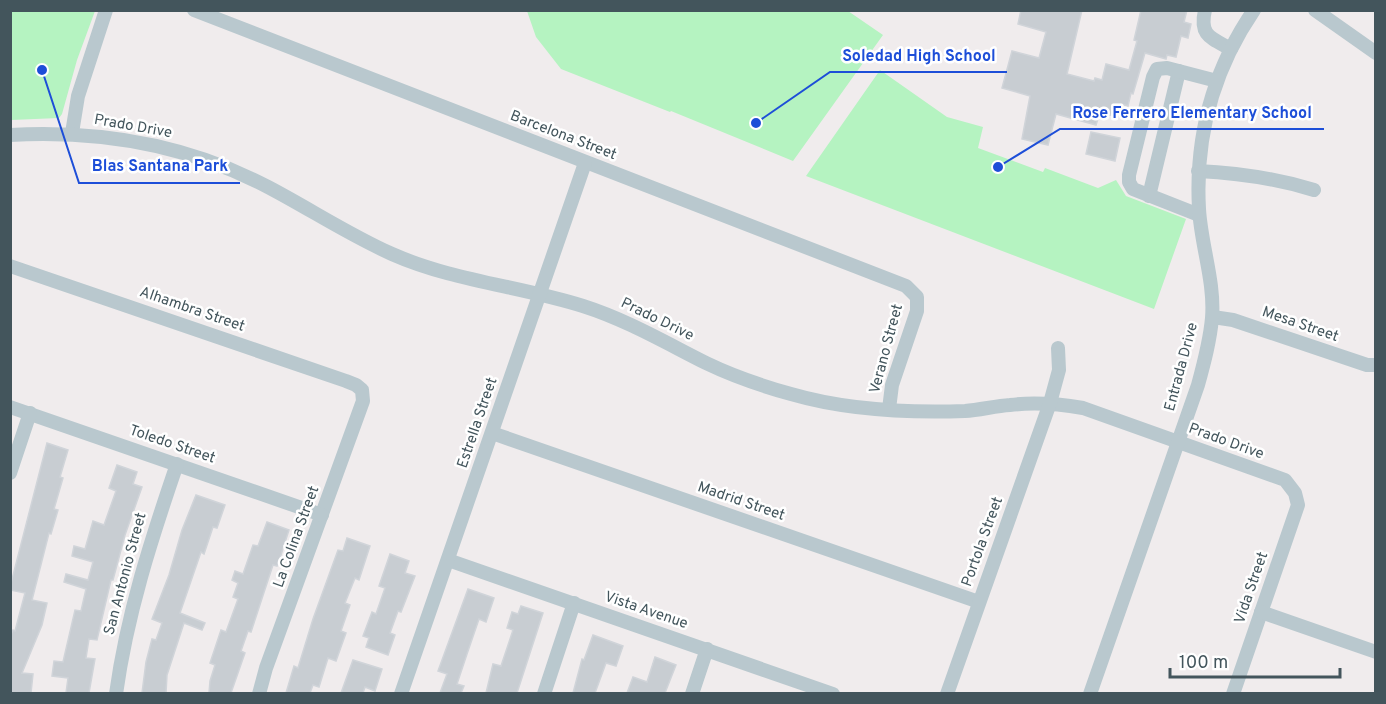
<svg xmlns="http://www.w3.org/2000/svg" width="1386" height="704" viewBox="0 0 1386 704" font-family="Overpass,sans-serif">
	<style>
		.green { fill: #b5f3c1 }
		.building { fill: #c8cdd2; stroke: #d0d4d9; stroke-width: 1.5 }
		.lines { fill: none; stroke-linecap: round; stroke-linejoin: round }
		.minor { stroke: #b9c8ce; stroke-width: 14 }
		.labels { text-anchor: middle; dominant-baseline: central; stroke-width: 5; stroke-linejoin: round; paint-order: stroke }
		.street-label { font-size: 15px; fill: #43555c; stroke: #fff }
		.leader { fill: none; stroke: #1d4ed8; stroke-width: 2 }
		.callout-dot { fill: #1d4ed8; stroke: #fff; stroke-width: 2 }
		.callout-label { font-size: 16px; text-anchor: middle; font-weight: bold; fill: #1d4ed8; stroke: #fff; stroke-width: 5; stroke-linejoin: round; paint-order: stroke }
	</style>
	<rect width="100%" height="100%" fill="#f0eced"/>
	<!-- green -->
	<g class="green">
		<polygon points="10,11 95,11 77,60 62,114 59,118 11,120"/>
		<polygon points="527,11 848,11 883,35 793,161 671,111 670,112 561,69 536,37"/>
		<polygon points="880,70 947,117 983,127 978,148 1043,172 1045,168 1098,188 1116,180 1126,196 1186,219 1154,309 806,176"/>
	</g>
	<!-- building -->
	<g class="building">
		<polygon points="1021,10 1082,10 1067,74 1094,81 1095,78 1102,80 1106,64 1129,70 1137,41 1134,40 1141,10 1187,10 1184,22 1191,24 1188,38 1181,36 1176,57 1167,55 1166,59 1145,53 1133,94 1131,93 1128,106 1121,104 1117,117 1100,112 1096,125 1056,114 1048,145 1022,139 1030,96 1002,88 1012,51 1039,58 1046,32 1018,24"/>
		<polygon points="1091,132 1120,138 1115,161 1086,154"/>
		<polygon points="47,443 68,450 60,477 63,478 54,509 58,510 51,534 49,533 32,600 47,603 42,625 22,673 33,674 31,693 10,693 10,637 13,630 15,631 25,593 10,590 10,587"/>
		<polygon points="117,465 137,472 133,484 142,487 125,535 113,580 111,580 97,640 89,639 86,658 95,659 89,693 66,693 68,678 52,676 54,661 63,662 75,610 81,611 86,589 64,582 66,574 88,580 93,562 72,556 74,546 85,549 93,521 104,525 116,491 109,488"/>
		<polygon points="196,495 225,505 217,528 213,527 204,554 201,552 180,613 205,623 202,630 184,623 167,675 166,693 142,693 146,662 152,639 156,640 162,623 152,619 169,575 182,530"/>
		<polygon points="267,522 289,530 281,555 277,566 273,565 251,632 248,631 241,651 245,653 231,693 209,693 210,681 215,665 210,663 221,630 226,632 238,599 233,597 238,583 232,580 235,571 243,574 253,545 258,546"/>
		<polygon points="347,538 370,546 359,580 355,578 345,603 350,605 341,631 346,633 336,661 328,658 319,687 313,685 310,693 286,693 294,666 298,668 313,619 338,550 343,551"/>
		<polygon points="390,554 409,561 405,573 415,576 401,612 398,611 390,633 395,635 388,655 366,647 369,638 363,636 372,612 376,614 385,588 379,586"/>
		<polygon points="468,589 494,598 486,622 479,619 467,654 457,684 464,686 461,693 440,693 447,674 438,671"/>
		<polygon points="521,606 543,613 517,693 486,693 493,664 501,666 513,630 507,628 512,612 518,614"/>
		<polygon points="593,635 623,646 616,666 606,663 595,693 573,693 582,659 584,660"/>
		<polygon points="655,657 676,665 665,693 627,693 633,677 647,682"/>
		<polygon points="353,660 382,669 375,691 365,687 363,693 341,693"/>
	</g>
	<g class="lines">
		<!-- minor -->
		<g class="minor">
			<polyline points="194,10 906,286 917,297 917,311 892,385 889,409"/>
			<path d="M1205 10C1199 36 1211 38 1231 49"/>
			<polyline points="1315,10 1376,53"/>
			<polyline points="72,133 78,96 106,10"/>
			<path d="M10 135C100 130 188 145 268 187 310 209 349 235 392 254 453 281 520 286 583 306 627 320 666 343 706 363 733 376 762 386 791 394 846 410 908 413 965 411 980 410 995 406 1010 405 1035 402 1059 404 1083 408L1285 480 1295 493 1298 505 1233 694"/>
			<path d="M1198 171C1238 173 1275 178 1314 190"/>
			<polyline points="1149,196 1179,71"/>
			<polyline points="1199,215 1133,189 1129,182 1129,175 1153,77 1157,69 1167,68 1217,81"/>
			<polyline points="10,266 346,381 356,385 362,390 363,401 266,668 259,694"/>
			<polyline points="1213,317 1233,320 1367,365 1376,365"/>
			<polyline points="10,407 322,515"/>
			<polyline points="492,433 979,602"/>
			<polyline points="10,473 30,413"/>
			<polyline points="448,560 833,694"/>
			<polyline points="1261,612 1376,652"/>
			<path d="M116 694C127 614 151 540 177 464"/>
			<polyline points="401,694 585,163"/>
			<polyline points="544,694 574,603"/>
			<polyline points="692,694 707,649"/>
			<polyline points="947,694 1050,403 1059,370 1058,348"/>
			<path d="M1090 694 1198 385C1204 363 1210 341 1212 318 1215 282 1201 245 1199 209 1195 137 1213 70 1254 10"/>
		</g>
	</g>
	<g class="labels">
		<!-- street labels -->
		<g class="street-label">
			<text transform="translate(133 127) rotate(10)">Prado Drive</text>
			<text transform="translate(563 136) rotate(21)">Barcelona Street</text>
			<text transform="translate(192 310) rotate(19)">Alhambra Street</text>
			<text transform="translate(657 320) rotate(26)">Prado Drive</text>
			<text transform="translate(1300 325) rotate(19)">Mesa Street</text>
			<text transform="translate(887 349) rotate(-75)">Verano Street</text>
			<text transform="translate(1182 367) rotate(-75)">Entrada Drive</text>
			<text transform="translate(478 423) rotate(-71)">Estrella Street</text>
			<text transform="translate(1226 442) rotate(20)">Prado Drive</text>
			<text transform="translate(172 445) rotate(19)">Toledo Street</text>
			<text transform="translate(741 502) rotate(19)">Madrid Street</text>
			<text transform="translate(297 537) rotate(-70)">La Colina Street</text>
			<text transform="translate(983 542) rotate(-70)">Portola Street</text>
			<text transform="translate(126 574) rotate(-75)">San Antonio Street</text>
			<text transform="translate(1252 588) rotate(-71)">Vida Street</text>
			<text transform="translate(646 611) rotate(19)">Vista Avenue</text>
		</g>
	</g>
	<!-- callouts -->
	<path class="leader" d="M756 123L830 72H1007M998 167L1060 129H1324M42 70L79 183H240"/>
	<g class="callout-dot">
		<circle cx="756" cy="123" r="6"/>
		<circle cx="998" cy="167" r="6"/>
		<circle cx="42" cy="70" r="6"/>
	</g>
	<g class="callout-label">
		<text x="919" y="61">Soledad High School</text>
		<text x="1192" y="118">Rose Ferrero Elementary School</text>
		<text x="160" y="171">Blas Santana Park</text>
	</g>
	<!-- border -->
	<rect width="1386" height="704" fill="none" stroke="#43555c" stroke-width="24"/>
	<!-- scale -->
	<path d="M1170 668v9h170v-9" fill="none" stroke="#43555c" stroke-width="3"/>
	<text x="1179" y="668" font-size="18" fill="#43555c" stroke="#ffffff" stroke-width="4.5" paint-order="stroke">100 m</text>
</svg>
